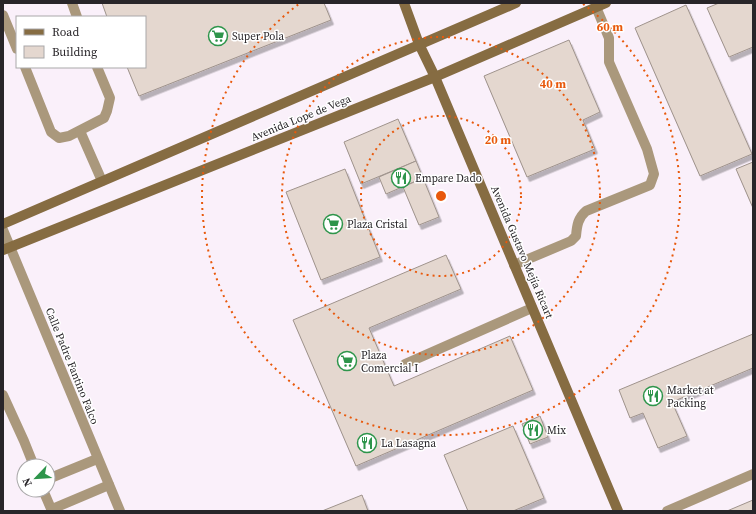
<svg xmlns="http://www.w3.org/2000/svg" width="756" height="514" viewBox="0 0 756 514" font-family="'Source Serif 4',serif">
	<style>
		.building { fill: #e4d7cf; stroke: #9f938c; filter: url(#shadow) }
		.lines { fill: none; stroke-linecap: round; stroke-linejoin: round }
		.lane { stroke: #aa987c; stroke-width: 10 }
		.street { stroke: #aa987c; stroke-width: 10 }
		.secondary { stroke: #866c42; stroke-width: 10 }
		.ring { fill: none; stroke: #e8590c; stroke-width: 2; stroke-dasharray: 2 4 }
		.labels { text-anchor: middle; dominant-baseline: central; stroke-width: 3; stroke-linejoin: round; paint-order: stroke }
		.poi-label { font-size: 11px; fill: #282529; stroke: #fff; text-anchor: start }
		.street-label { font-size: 11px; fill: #282529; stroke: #fff }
		.centre { fill: #e8590c; stroke: #fff; stroke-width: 2 }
		.ring-label { font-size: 12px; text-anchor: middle; font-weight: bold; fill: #e8590c; stroke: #fff; stroke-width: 3; stroke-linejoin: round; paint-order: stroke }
	</style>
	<defs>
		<filter id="shadow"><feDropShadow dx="2.5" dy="4.5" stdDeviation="0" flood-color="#0004"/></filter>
	</defs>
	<rect width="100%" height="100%" fill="#faf0fa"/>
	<!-- building -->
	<g class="building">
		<polygon points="102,3 324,3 331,20 139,96 127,67 145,67 145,17 107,17"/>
		<polygon points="719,3 753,3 753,47 729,57 707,8"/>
		<polygon points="686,5 752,154 700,176 635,28"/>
		<polygon points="569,40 600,112 583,120 595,149 527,177 484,76"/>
		<polygon points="398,119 416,161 361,184 344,142"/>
		<polygon points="416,161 423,178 386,194 379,177"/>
		<polygon points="753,162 753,208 736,169"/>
		<polygon points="345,169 380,257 321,280 286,192"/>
		<polygon points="423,178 439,217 419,225 403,187"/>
		<polygon points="446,255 461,289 369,328 394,386 510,336 533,390 356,466 293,320"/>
		<polygon points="753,334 753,368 672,402 687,436 658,448 643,413 630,418 619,390"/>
		<polygon points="540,416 548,437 530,444 522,424"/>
		<polygon points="513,426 544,498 513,511 468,511 444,455"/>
		<polygon points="362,495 368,511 322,511"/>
		<polygon points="753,500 753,511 727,511"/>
	</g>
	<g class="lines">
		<!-- lane -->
		<g class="lane">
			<polyline points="72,3 77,17"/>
			<polyline points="3,15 17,49"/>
			<polyline points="25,67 51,132 59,138 69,136 104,118 107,111 110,98 97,67"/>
			<polyline points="80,131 102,181"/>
			<path d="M514 265 571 241 576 236C577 225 578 218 586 211L650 185 654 174 647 149 609 62V38L596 7"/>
			<polyline points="405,364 532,308"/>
			<polyline points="3,395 24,441 34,466"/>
			<polyline points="48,479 97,459"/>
			<polyline points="43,490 52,511"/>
			<polyline points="52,509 109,485"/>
			<polyline points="667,511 753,474"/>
		</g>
		<!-- street -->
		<polyline class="street" points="3,230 120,511"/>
		<!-- secondary -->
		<g class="secondary">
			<polyline points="404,3 419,44 435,77 618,511"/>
			<polyline points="3,224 516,3"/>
			<polyline points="3,250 435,77 606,3"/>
		</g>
	</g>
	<!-- distance rings -->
	<g class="ring">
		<circle cx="441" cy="196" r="80"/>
		<circle cx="441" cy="196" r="159"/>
		<path d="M583 4A239 239 0 1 1 299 4"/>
	</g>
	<!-- icons -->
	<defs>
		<symbol id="supermarket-ring" viewBox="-11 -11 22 22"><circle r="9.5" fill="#fff" stroke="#2e954b" stroke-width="1.5"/><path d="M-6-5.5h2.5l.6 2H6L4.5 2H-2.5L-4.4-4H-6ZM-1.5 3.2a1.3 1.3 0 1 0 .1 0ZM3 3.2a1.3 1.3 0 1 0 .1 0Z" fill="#2e954b"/></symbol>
		<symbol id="restaurant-ring" viewBox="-11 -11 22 22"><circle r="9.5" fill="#fff" stroke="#2e954b" stroke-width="1.5"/><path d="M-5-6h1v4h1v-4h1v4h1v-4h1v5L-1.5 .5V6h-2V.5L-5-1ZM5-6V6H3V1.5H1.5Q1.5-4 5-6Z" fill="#2e954b"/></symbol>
	</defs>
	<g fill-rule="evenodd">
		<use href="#supermarket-ring" x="207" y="25" width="22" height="22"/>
		<use href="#restaurant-ring" x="390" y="167" width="22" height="22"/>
		<use href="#supermarket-ring" x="322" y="213" width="22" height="22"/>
		<use href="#supermarket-ring" x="336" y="350" width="22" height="22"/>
		<use href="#restaurant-ring" x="642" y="385" width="22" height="22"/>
		<use href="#restaurant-ring" x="522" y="419" width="22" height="22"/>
		<use href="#restaurant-ring" x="356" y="432" width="22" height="22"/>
	</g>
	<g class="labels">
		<!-- poi labels -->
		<g class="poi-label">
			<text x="232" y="36">Super Pola</text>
			<text x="415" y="178">Empare Dado</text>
			<text x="347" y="224">Plaza Cristal</text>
			<text x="361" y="355">Plaza<tspan x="361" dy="13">Comercial I</tspan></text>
			<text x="667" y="390">Market at<tspan x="667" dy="13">Packing</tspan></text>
			<text x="547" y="430">Mix</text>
			<text x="381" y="443">La Lasagna</text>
		</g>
		<!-- street labels -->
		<g class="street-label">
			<text transform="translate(301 118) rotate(-22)">Avenida Lope de Vega</text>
			<text transform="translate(522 252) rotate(67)">Avenida Gustavo Mejía Ricart</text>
			<text transform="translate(72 366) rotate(68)">Calle Padre Fantino Falco</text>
		</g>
	</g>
	<circle cx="441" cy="196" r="6" class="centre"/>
	<g class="ring-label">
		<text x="610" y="31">60 m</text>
		<text x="553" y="88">40 m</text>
		<text x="498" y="144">20 m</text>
	</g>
	<!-- border -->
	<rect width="756" height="514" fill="none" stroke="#282529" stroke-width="8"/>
	<!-- legend -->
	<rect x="16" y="16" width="130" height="52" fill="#ffffff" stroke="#a9a8a9"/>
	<rect x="24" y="29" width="20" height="6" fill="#866c42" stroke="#a9a8a9"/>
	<text x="52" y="36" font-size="12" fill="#282529">Road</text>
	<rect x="24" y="46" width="20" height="12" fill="#e4d7cf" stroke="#a9a8a9"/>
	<text x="52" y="56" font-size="12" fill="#282529">Building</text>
	<!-- north arrow -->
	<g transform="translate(36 478) rotate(245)"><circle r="19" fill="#ffffff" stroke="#a9a8a9"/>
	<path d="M0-3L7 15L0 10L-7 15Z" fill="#2e954b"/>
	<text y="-6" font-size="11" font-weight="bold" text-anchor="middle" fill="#282529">N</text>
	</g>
</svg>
